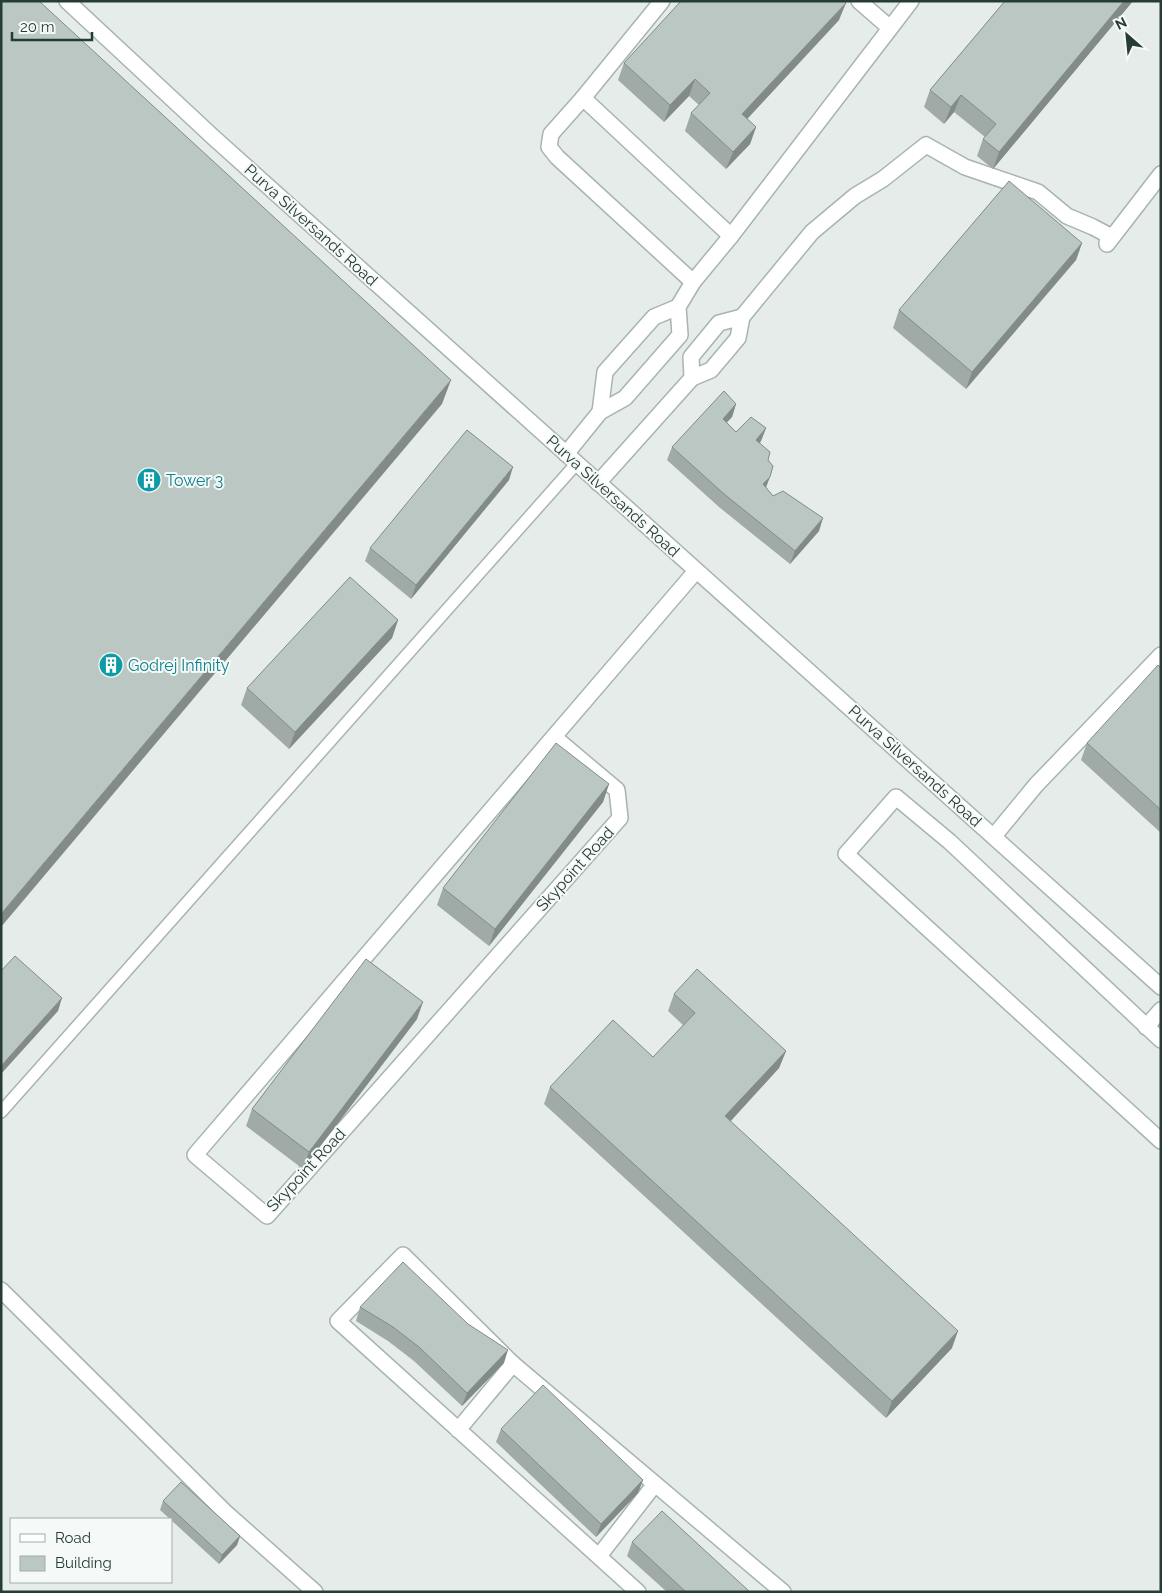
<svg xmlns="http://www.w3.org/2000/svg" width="1162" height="1593" viewBox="0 0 1162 1593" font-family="Raleway,sans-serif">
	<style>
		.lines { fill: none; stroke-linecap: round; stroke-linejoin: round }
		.service-casing { stroke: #a8b4b0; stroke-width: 14 }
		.minor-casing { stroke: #a8b4b0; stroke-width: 18 }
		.service { stroke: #fff; stroke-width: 11 }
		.minor { stroke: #fff; stroke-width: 15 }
		.wall { fill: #a0aba7 }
		.shaded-wall { fill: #828b88 }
		.building { fill: #bac7c2; stroke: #828b88 }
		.labels { text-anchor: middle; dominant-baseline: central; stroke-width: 4; stroke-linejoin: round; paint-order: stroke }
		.street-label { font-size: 16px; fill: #263c36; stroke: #f5f9f7 }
		.culture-label { font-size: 16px; fill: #0d838f; stroke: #f5f9f7; text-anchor: start }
	</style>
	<rect width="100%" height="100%" fill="#e5ece9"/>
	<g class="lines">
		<defs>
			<polyline id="service" points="1,1112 577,463"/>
			<g id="minor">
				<polyline points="67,1 213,137 1161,987"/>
				<polyline points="662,1 583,98 731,236"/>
				<polyline points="859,1 890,28"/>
				<polyline points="583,98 551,134 549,147 557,157 693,282"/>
				<polyline points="742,317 812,232 855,196 883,179 926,145 965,167 1038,192 1067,216 1093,227 1108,235 1107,244 1161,174"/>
				<polyline points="600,412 605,372 654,317 678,307"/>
				<polyline points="566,454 600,412 625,398 680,335 678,307 693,282 731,236 911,1"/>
				<polyline points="598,483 692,378 711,370 738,338 742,317 719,323 691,357 692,378"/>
				<polyline points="554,737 617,790 620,818 267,1216 195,1155 696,571"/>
				<polyline points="994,836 1036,785 1161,655"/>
				<polyline points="1146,1027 1161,1010"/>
				<polyline points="1161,1040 950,842 896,797 846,854 1161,1141"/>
				<polyline points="1,1290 225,1512 315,1592"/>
				<polyline points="513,1364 783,1592"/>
				<polyline points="458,1430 513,1364 403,1255 338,1321 638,1592"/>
				<polyline points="599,1556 655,1484"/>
			</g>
		</defs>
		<!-- service casing -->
		<use href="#service" class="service-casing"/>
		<!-- minor casing -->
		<use href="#minor" class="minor-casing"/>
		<!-- service -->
		<use href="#service" class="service"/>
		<!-- minor -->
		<use href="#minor" class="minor"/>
	</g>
	<!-- wall -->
	<g class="wall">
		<polygon points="1005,1 1133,1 993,169 977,156 983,139 985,137 954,112 944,124 924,107 930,90"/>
		<polygon points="839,20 747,119 756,127 750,144 726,169 685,131 691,113 699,105 689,96 664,122 618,80 624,63"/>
		<polygon points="1082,243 1076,260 966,389 893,328 899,310"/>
		<polygon points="736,404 732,417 726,423 736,432 766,428 760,443 768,460 766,487 773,496 819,531 790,564 719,507 667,460 672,447"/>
		<polygon points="509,480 411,599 365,561 370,548"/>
		<polygon points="398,620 392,638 289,749 241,705 247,688"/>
		<polygon points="1161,668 1161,833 1081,760 1087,743"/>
		<polygon points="609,784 603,802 489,946 437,905 443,888"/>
		<polygon points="674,994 786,1051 779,1068 730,1121 952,1348 886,1418 544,1104 550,1087 653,1057 683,1025 668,1011"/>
		<polygon points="417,1019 303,1169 246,1126 252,1109"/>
		<polygon points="360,1307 504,1363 462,1406 414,1361 388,1341 356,1321"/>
		<polygon points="501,1429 643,1480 638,1493 596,1537 496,1442"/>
		<polygon points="163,1501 240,1536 237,1545 219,1564 171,1520 171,1519 170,1519 160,1510"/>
		<polygon points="632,1542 750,1592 667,1592 627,1556"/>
	</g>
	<!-- shaded-wall -->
	<g class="shaded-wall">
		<polygon points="1124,1 1133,1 993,169 999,152"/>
		<polygon points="846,3 839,20 736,131 742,114"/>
		<polygon points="695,79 689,96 664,122 670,105"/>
		<polygon points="961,95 954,112 944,124 951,107"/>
		<polygon points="756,127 750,144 726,169 733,152"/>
		<polygon points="1082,243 1076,260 966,389 972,372"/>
		<polygon points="451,380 442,404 1,927 1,914"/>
		<polygon points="736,404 732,417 718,432 723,419"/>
		<polygon points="766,428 761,441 752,453 756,440"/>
		<polygon points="513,467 509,480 411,599 416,585"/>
		<polygon points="770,477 765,490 763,484"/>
		<polygon points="823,518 819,531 790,564 795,551"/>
		<polygon points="398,620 392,638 289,749 295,732"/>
		<polygon points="609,784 603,802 489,946 495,929"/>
		<polygon points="62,998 58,1011 1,1074 1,1066"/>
		<polygon points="423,1002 417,1019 303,1169 309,1152"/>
		<polygon points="786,1051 779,1068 719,1134 725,1116"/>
		<polygon points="958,1331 952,1348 886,1418 892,1401"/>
		<polygon points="508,1350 504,1363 462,1406 467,1393"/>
		<polygon points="643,1480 638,1493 596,1537 601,1524"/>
		<polygon points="240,1536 237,1545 219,1564 222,1555"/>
	</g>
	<!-- building -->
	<g class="building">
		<polygon points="1,1 39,1 451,380 1,914"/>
		<polygon points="681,1 814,1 815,2 816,1 844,1 846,3 742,114 756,127 733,152 691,113 710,93 695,79 670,105 624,63"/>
		<polygon points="1005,1 1124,1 999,152 983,139 996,124 961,95 951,107 930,90"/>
		<polygon points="1009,181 1082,243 972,372 899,310"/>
		<polygon points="724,391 736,404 723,419 736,432 751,417 766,428 756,440 770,452 768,460 773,466 770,477 763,484 773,496 783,491 823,518 795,551 724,494 672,447"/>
		<polygon points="467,430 513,467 416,585 370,548"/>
		<polygon points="350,577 398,620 295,732 247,688"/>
		<polygon points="1158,665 1161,668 1161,810 1087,743"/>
		<polygon points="556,743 609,784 495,929 443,888"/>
		<polygon points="15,956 62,998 1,1066 1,971"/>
		<polygon points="366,959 423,1002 309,1152 252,1109"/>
		<polygon points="697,969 786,1051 725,1116 958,1331 892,1401 550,1087 613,1020 653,1057 695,1013 674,994"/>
		<polygon points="403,1262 468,1324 508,1350 467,1393 419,1347 393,1327 360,1307"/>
		<polygon points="543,1385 643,1480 601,1524 501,1429"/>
		<polygon points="181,1482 240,1536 222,1555 163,1501"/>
		<polygon points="662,1511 750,1592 686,1592 632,1542"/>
	</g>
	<!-- icons -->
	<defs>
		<symbol id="building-disc" viewBox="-11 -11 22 22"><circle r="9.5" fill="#0f9aa8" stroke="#f5f9f7"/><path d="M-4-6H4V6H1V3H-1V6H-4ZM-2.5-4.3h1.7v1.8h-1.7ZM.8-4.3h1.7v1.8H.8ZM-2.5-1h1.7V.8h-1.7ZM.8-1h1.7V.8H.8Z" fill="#fff"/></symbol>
	</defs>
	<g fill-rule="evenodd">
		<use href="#building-disc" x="135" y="466" width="28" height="28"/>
		<use href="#building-disc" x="97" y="651" width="28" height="28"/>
	</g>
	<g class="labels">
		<!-- street labels -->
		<g class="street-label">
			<text transform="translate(311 225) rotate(42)">Purva Silversands Road</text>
			<text transform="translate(613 496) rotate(42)">Purva Silversands Road</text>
			<text transform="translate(915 766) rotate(42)">Purva Silversands Road</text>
			<text transform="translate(575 869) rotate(-48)">Skypoint Road</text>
			<text transform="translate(306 1170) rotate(-47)">Skypoint Road</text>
		</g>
		<!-- culture labels -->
		<g class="culture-label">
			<text x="166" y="480">Tower 3</text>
			<text x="128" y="665">Godrej Infinity</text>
		</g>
	</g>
	<!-- border -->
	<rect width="1162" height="1593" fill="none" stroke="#263c36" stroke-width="5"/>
	<!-- legend -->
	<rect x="10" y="1518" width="162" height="65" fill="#f5f9f7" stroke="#a2adaa"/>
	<rect x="20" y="1534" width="25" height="8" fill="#ffffff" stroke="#a2adaa"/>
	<text x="55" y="1543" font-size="15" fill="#263c36">Road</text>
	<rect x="20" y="1556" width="25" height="15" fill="#bac7c2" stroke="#a2adaa"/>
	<text x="55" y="1568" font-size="15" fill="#263c36">Building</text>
	<!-- north arrow -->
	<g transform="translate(1127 35) rotate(333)" stroke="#f5f9f7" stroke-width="4" paint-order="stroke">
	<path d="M0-4L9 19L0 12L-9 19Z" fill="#263c36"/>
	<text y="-8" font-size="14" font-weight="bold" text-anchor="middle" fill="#263c36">N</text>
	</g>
	<!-- scale -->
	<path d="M12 32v8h80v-8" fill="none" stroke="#263c36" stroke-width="2.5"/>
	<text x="20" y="32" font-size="15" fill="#263c36" stroke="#f5f9f7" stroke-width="4" paint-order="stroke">20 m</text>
</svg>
